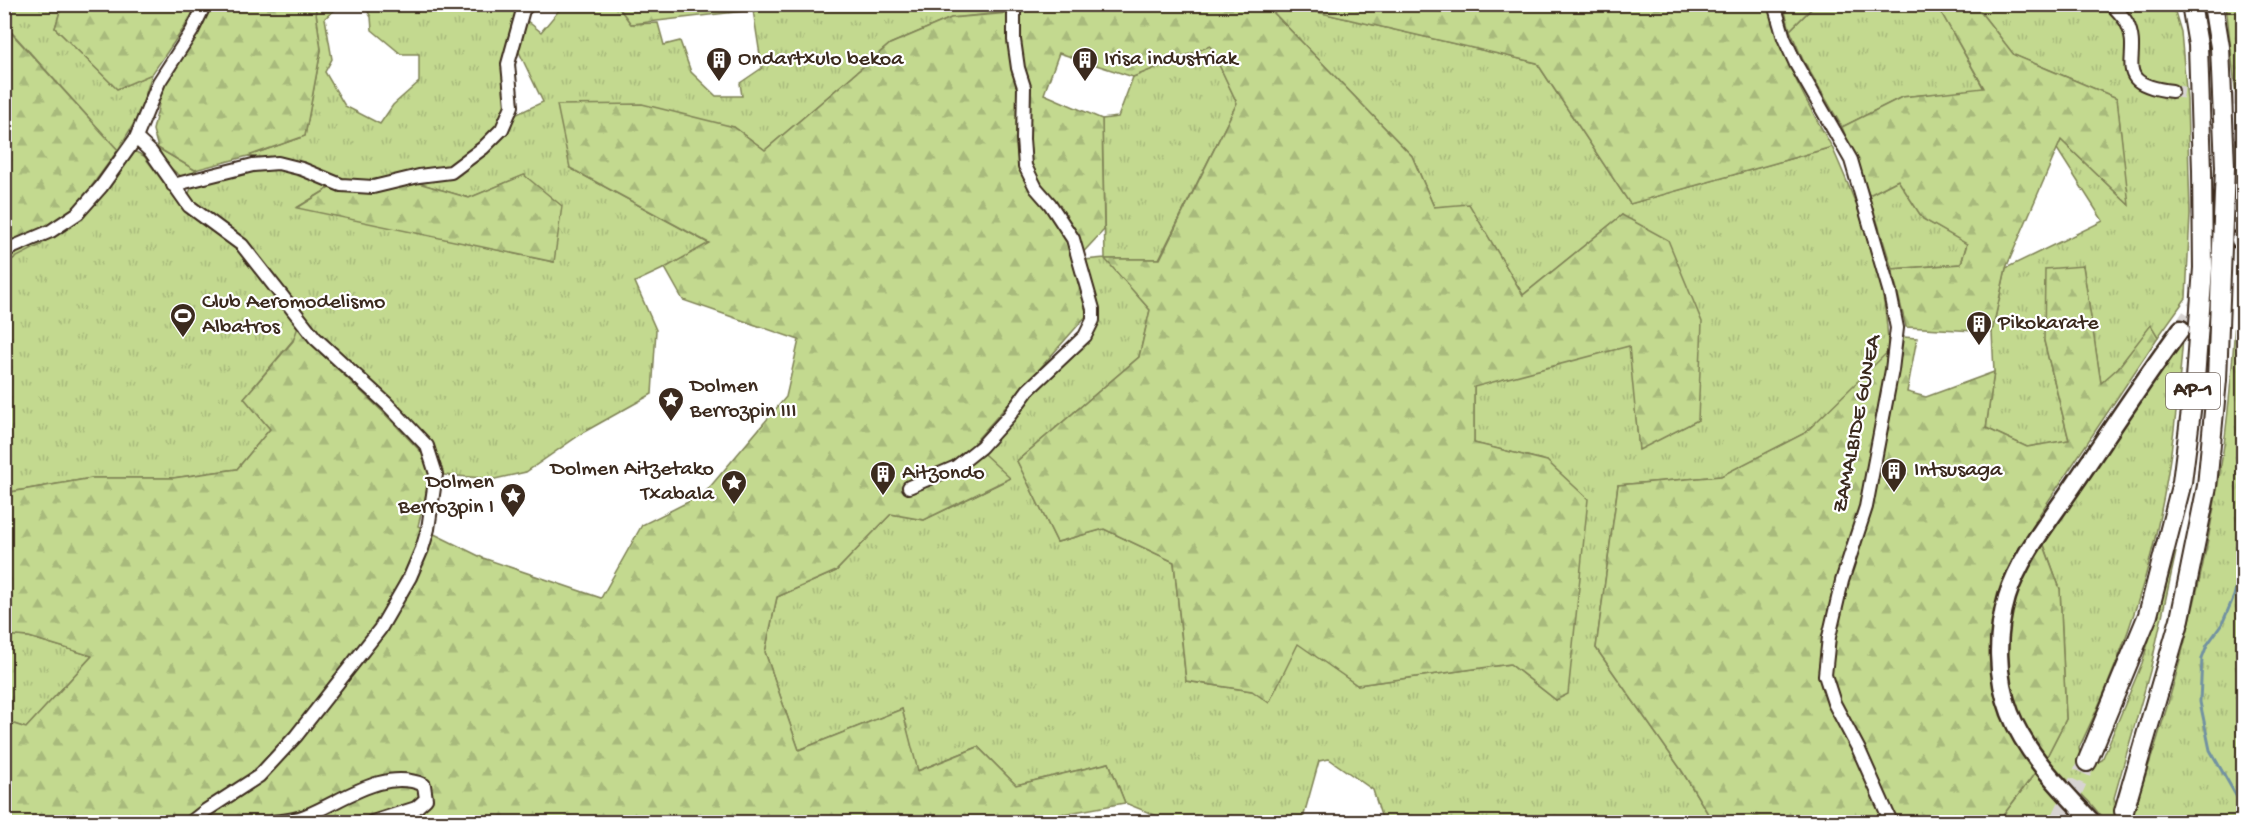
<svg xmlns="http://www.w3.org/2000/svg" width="2248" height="827" viewBox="0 0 2248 827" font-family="'Gochi Hand',sans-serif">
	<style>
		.grass { fill: url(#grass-tufts); stroke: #7f8256; stroke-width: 1.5 }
		.forest { fill: url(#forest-firs); stroke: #7f8256; stroke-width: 1.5 }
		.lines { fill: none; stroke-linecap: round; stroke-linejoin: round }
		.stream { stroke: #7292a1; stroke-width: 3 }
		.minor-tunnel { stroke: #d8d4d2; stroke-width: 12; stroke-dasharray: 12 6; stroke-linecap: butt }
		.major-tunnel { stroke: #d8d4d2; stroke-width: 16; stroke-dasharray: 16 8; stroke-linecap: butt }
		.highway-tunnel { stroke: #d8d4d2; stroke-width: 18; stroke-dasharray: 18 9; stroke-linecap: butt }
		.minor-casing { stroke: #3b2a1e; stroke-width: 16 }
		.major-casing { stroke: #3b2a1e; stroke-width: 21 }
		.highway-casing { stroke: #3b2a1e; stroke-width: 22 }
		.minor { stroke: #fff; stroke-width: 12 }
		.major { stroke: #fff; stroke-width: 16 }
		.highway { stroke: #fff; stroke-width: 18 }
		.labels { text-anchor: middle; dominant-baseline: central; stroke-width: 4.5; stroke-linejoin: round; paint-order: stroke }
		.shield { fill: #fff; stroke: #766a62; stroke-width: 1.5 }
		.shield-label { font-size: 21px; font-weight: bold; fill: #3b2a1e }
		.poi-label { font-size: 22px; fill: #3b2a1e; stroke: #fff; text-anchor: start }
		.street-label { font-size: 22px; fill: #3b2a1e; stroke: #fff }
	</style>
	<defs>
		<pattern id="grass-tufts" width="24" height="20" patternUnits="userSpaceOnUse" patternTransform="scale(1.5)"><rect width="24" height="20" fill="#c3d98f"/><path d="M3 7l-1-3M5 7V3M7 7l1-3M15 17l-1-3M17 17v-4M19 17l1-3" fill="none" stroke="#a8ba7b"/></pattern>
		<pattern id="forest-firs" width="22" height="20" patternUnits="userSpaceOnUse" patternTransform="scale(1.5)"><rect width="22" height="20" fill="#c3d98f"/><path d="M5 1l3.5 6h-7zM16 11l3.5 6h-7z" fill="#a8ba7b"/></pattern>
	</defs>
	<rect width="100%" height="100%" fill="#fff"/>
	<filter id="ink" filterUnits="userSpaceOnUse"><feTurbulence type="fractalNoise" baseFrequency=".0167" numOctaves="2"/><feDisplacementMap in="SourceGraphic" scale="12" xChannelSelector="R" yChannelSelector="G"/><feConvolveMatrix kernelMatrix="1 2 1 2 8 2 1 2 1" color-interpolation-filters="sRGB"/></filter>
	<g filter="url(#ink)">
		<!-- grass -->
		<g class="grass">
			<polygon points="470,4 471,6 474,4 522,5 509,96 498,127 484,142 455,164 442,170 372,184 342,182 302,164 248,156 305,136 321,50 315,5 341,5 325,18 332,59 325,72 345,106 380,124 393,105 419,82 419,54 401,54 372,30 371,17 364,5"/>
			<polygon points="4,5 62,5 55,28 117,88 152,74 139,115 118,150 5,25"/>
			<path d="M557 5H617L631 24 658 23 664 45 680 41 691 72 716 96H742L740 83 762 68 753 10 765 5H1011L1010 12 951 18 890 44 765 150 734 127 570 168 710 244 665 268 635 282 656 330 652 394 584 432 526 472 495 479 431 474 293 340 244 398 270 429 237 469 173 478H92L5 493V262L44 242 86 214 134 151 144 156 183 209 193 183C174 174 167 166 158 148L195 170 209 180 261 168 295 171 331 187 298 207 554 262 525 175 469 198 415 182 445 177 508 127 517 114 543 102 518 50 526 20 541 32 561 8Z"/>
			<polygon points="1022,5 1065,5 1022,12"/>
			<path d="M1266 5H1304V9L1537 63 1630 204 1832 147C1861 212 1889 283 1888 354L1805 433 1722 476 1618 485 1596 648 1682 771 1713 822H1383L1373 790 1329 759 1319 761 1302 822H1172L1125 803 1109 763 1016 785 978 747 917 771 902 709 799 750 765 652 777 597 836 571 891 514 924 520 1009 479 981 452 1033 392 1094 330 1084 260 1105 258 1102 119 1118 117 1133 77 1210 45 1237 103 1159 259H1106L1150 310 1139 357 1017 461 1057 542 1104 529 1174 562 1186 681 1252 691 1298 643 1357 685 1510 664 1556 700 1547 461 1474 443V386L1630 345 1639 449 1698 420 1622 215 1523 295 1469 205 1434 207 1412 156Z"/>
			<polygon points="1815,5 1937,5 1984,89 1902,97 1842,127 1803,60 1790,30"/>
			<polygon points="1975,5 2102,5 2115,15 2111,5 2173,5 2181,32 2187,100 2190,214 2186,298 2158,337 2151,326 2118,368 2101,384 2083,266 2044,341 2069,440 2027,447 1986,428 1994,372 1992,332 2006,268 2103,221 2057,149 2061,140 2128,204 2117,98 2014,55"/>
			<polygon points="2226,5 2243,5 2244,222 2240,226 2237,105"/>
			<polygon points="1898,180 1923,219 1967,243 1961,264 1892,269 1869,195"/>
			<path d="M2243 251V822H2106L2091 804 2046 758 2066 719 2060 589 2043 542 2183 338C2178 399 2172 460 2159 520 2143 599 2114 676 2079 748L2080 755C2086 763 2093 765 2102 760L2142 663 2176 552 2150 671 2114 798C2117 808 2124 812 2134 809 2175 693 2205 574 2223 452 2232 388 2235 322 2239 257Z"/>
			<polygon points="4,635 29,637 92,656 26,728 5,721"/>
			<polygon points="2036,772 2080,822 1998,822"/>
		</g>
		<!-- forest -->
		<g class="forest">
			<path d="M1304 4 1769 5C1782 59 1805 99 1832 147L1630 204 1537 63 1304 9Z"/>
			<polygon points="1783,4 1815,4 1815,5 1790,30"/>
			<polygon points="62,5 189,5 195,12 152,74 117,89 55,28"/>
			<polygon points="212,5 315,5 321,50 305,136 248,156 195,170 158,148 153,130 164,82 195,37"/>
			<polygon points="617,5 765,5 753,10 631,24"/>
			<polygon points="1065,5 1266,5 1412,156 1434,207 1469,204 1523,295 1622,215 1668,240 1702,322 1698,420 1639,450 1629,346 1474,387 1474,443 1547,461 1588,499 1568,694 1556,700 1510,664 1357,685 1298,644 1269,703 1252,691 1186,681 1174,562 1104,529 1057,542 1017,461 1139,357 1150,310 1105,259 1160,259 1237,103 1210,46 1133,77 1059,53 1044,94 1102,119 1104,230 1075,261 1088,314 973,444 1010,478 924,520 891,514 836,571 777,597 765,652 799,750 902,709 918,771 978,747 1016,785 1109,763 1125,803 1018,822 5,822 4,721 26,728 92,656 29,637 5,635 5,493 92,478 173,478 237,469 270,429 244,398 293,341 298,327 309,342 383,412 423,454 431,474 418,526 483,558 601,598 642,525 704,494 786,397 799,340 683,300 665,268 709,243 570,168 557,105 642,104 734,127 765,150 890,44 951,18 1022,12"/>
			<polygon points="1937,5 1975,5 2014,55 2117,98 2129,205 2061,140 2006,268 1992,332 1906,327 1892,269 1961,264 1967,244 1923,219 1898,180 1869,195 1842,127 1902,97 1984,88"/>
			<polygon points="4,25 118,150 91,187 41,245 5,263"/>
			<polygon points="524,175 562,206 554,262 297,208 331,187 376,192 415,182 469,198"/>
			<polygon points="2083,266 2101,383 2118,368 2151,325 2158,337 2035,521 2060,589 2066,719 2046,758 1998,822 1713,822 1682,771 1596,648 1618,485 1721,476 1805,433 1903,337 1917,338 1907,392 1926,397 1994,372 1986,428 2027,447 2069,440 2044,341 2045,269"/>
		</g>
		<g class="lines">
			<!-- stream -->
			<polyline class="stream" points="2242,806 2210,750 2200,702 2202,658 2207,645 2222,624 2234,596 2240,571 2244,516"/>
			<!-- minor-tunnel -->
			<polyline class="minor-tunnel" points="2172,91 2244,101"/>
			<!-- major-tunnel -->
			<polyline class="major-tunnel" points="2181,329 2202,297"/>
			<!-- highway-tunnel -->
			<polyline class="highway-tunnel" points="2059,822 2087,762"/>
			<defs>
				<g id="minor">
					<polyline points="1774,4 1784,38 1796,64 1851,160 1890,293 1897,328 1892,370 1866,507 1842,581 1829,637 1825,675 1834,703 1859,750 1891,822"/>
					<path d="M2111 4C2117 10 2123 16 2127 23 2144 58 2107 83 2172 91"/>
					<polyline points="136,138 151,152 189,206 242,245 315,338 387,404 427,446 436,474 428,529 422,549 410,577 380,629 296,736 259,776 205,811 191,822"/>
					<polyline points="173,185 253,165 278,163 302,169 341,185 373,187 419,176 451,172 483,148 502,129 512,106 508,64 523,10 529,4"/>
					<polyline points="4,251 51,231 78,213 101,187 136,138 159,82 192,31 205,4"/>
					<polyline points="909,487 956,467 981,447 1009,416 1028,390 1085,336 1093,320 1093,309 1073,239 1050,204 1036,188 1025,166 1023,139 1024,87 1018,68 1014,40 1014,4"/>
					<path d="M273 822C283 821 295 820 305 816 341 802 384 767 424 785L426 799 416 808 372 822"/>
				</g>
				<g id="major">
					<polyline points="2240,240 2244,236"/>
					<path d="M2092 822C2062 789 2027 756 2010 713 1996 677 1996 634 2007 597 2020 555 2051 519 2075 483 2110 431 2144 379 2181 329"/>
				</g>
				<g id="highway">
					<polyline points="2087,762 2148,615 2182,482 2195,379 2203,268 2202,170 2198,45 2191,4"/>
					<polyline points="2124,811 2180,619 2207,486 2217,380 2225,167 2220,47 2213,4"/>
				</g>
			</defs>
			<!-- minor casing -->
			<use href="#minor" class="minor-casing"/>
			<!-- major casing -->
			<use href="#major" class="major-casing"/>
			<!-- highway casing -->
			<use href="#highway" class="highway-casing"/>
			<!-- minor -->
			<use href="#minor" class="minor"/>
			<!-- major -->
			<use href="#major" class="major"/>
			<!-- highway -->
			<use href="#highway" class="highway"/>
		</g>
	</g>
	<!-- icons -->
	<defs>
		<symbol id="building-pin" viewBox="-11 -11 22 30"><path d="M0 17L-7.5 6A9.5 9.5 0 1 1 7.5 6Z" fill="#3b2a1e" stroke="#fff"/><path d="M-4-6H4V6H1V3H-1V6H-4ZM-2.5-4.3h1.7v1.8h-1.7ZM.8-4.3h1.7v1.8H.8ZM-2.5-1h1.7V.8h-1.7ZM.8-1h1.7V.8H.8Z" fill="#fff"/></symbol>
		<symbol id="stadium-pin" viewBox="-11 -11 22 30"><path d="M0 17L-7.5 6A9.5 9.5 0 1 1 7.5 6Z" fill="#3b2a1e" stroke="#fff"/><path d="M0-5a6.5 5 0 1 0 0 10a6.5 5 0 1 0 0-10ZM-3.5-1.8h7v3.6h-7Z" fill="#fff"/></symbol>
		<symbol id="sight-pin" viewBox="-11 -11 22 30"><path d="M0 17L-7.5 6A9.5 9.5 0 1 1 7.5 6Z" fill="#3b2a1e" stroke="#fff"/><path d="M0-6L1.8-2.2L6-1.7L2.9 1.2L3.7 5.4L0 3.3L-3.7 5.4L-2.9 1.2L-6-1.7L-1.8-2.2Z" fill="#fff"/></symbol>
	</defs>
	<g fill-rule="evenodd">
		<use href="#building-pin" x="704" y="45" width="30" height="40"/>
		<use href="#building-pin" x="1070" y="45" width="30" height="40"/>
		<use href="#stadium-pin" x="168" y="301" width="30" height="40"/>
		<use href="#building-pin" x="1964" y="309" width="30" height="40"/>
		<use href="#sight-pin" x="656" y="385" width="30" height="40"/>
		<use href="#building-pin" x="1879" y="456" width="30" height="40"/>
		<use href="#building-pin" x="868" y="459" width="30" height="40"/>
		<use href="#sight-pin" x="719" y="468" width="30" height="40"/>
		<use href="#sight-pin" x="498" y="481" width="30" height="40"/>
	</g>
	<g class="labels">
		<!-- shield labels -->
		<rect class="shield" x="2166" y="373" width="54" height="36" rx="4.5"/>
		<g class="shield-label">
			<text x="2193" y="391">AP-1</text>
		</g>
		<!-- poi labels -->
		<g class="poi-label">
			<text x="738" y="60">Ondartxulo bekoa</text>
			<text x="1104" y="60">Irisa industriak</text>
			<text x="202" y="303">Club Aeromodelismo<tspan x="202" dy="25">Albatros</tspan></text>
			<text x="1998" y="324">Pikokarate</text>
			<text x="690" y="387">Dolmen<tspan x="690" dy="25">Berrozpin III</tspan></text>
			<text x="714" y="470" text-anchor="end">Dolmen Aitzetako<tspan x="714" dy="25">Txabala</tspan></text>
			<text x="1914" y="471">Intsusaga</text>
			<text x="902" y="474">Aitzondo</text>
			<text x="494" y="483" text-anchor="end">Dolmen<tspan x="494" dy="25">Berrozpin I</tspan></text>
		</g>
		<!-- street labels -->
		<g class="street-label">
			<text transform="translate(1858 424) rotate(-79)">ZAMALBIDE GUNEA</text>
		</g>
	</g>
	<!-- margin -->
	<rect width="2248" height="827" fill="none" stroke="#fff" stroke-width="24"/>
	<rect x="12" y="12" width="2224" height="803" fill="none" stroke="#3b2a1e" stroke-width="2" filter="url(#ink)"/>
</svg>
